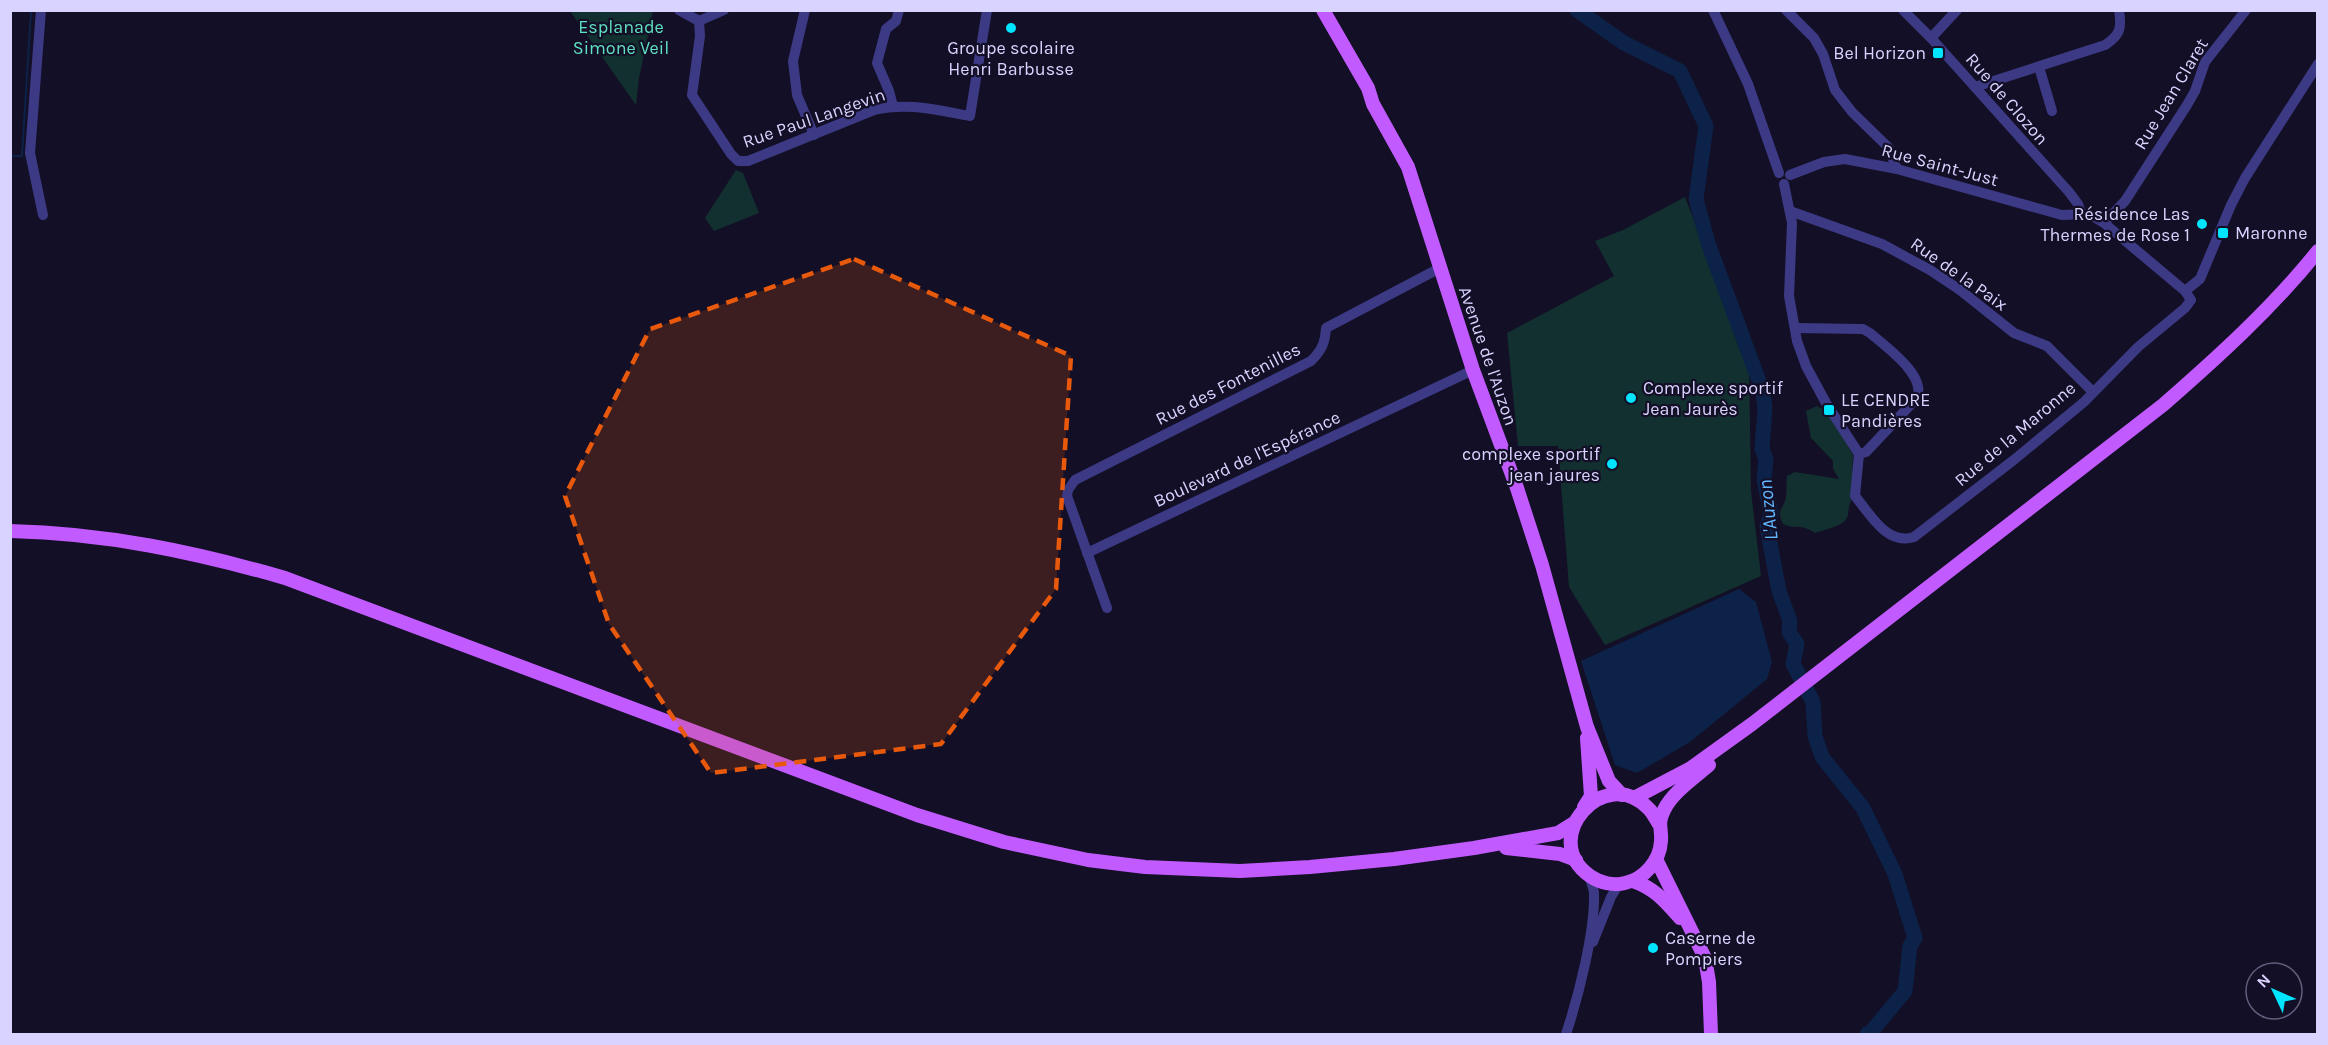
<svg xmlns="http://www.w3.org/2000/svg" width="2328" height="1045" viewBox="0 0 2328 1045" font-family="Karla,sans-serif">
	<style>
		.green { fill: #12302f }
		.water { fill: #0c2248 }
		.lines { fill: none; stroke-linecap: round; stroke-linejoin: round }
		.stream { stroke: #0c2248; stroke-width: 2 }
		.river { stroke: #0c2248; stroke-width: 15 }
		.minor { stroke: #3d3a85; stroke-width: 10 }
		.major { stroke: #c25bff; stroke-width: 14 }
		.marked { fill: #e8590c; fill-opacity: 0.2; stroke: #e8590c; stroke-width: 4.5; stroke-dasharray: 12 8; stroke-linejoin: round }
		.poi-dot { fill: #00e5ff; stroke: #130f26; stroke-width: 2 }
		.labels { text-anchor: middle; dominant-baseline: central; stroke-width: 4.5; stroke-linejoin: round; paint-order: stroke }
		.park-label { font-size: 18px; fill: #5fe0c0; stroke: #130f26 }
		.poi-label { font-size: 18px; fill: #d9d4ff; stroke: #130f26; text-anchor: start }
		.street-label { font-size: 18px; fill: #d9d4ff; stroke: #130f26 }
		.water-label { font-size: 20px; font-style: italic; fill: #62b6ff; stroke: #130f26 }
	</style>
	<rect width="100%" height="100%" fill="#130f26"/>
	<!-- green -->
	<g class="green">
		<polygon points="570,11 653,11 639,78 636,105"/>
		<polygon points="736,170 743,173 759,213 714,231 705,218"/>
		<polygon points="1685,197 1749,362 1751,491 1761,576 1605,645 1569,587 1558,446 1518,446 1507,333 1614,276 1595,241 1623,230"/>
		<path d="M1817 406 1828 412 1853 455 1851 501C1848 507 1849 509 1848 515 1845 527 1825 529 1815 533 1800 523 1796 530 1783 524 1775 508 1785 509 1786 496 1787 489 1786 483 1787 476L1795 472 1839 479 1833 469V461L1811 438 1806 411Z"/>
	</g>
	<!-- water -->
	<polygon class="water" points="1739,589 1756,602 1772,662 1767,679 1690,742 1637,773 1615,765 1581,661"/>
	<g class="lines">
		<!-- stream -->
		<polyline class="stream" points="10,156 22,156 31,10"/>
		<!-- river -->
		<polyline class="river" points="1577,10 1624,43 1680,71 1706,126 1696,199 1708,243 1763,392 1765,408 1762,449 1766,459 1764,479 1771,514 1767,527 1779,591 1790,621 1789,632 1797,644 1793,664 1813,702 1815,736 1822,757 1863,808 1895,874 1915,938 1910,946 1905,991 1871,1032 1867,1034"/>
		<!-- minor -->
		<g class="minor">
			<polyline points="41,10 30,153 43,215"/>
			<path d="M679 10 699 21 700 36 692 95 731 154 738 161H748L874 110C908 102 936 110 970 116L987 10"/>
			<polyline points="805,10 793,61 797,95 814,135"/>
			<polyline points="1713,10 1748,84 1779,173"/>
			<polyline points="1786,10 1814,38 1823,54 1835,90 1852,112 1888,147 1897,169"/>
			<polyline points="1903,10 1931,38 2069,192 2078,204 2081,213"/>
			<polyline points="699,21 724,10"/>
			<polyline points="1931,38 1957,10"/>
			<polyline points="2039,67 2052,111"/>
			<path d="M1975 87 2105 45C2120 35 2122 29 2119 10"/>
			<polyline points="893,106 889,91 877,63 886,29 896,21 899,10"/>
			<path d="M1784 184 1792 223 1789 296 1797 341 1806 366 1826 403 1859 454 1855 496C1870 514 1887 546 1914 537L2015 459 2084 402 2138 347 2185 308 2191 300 2185 291 2104 223 2089 214 2062 215 1897 169 1845 159 1824 162 1790 175"/>
			<polyline points="1790,211 1882,244 1930,270 1960,290 2014,333 2047,346 2092,391"/>
			<polyline points="2104,223 2125,201 2187,105 2195,91 2205,62 2246,10"/>
			<polyline points="2185,291 2200,279 2231,205 2245,178 2318,64"/>
			<path d="M1795 328 1863 329 1870 333C1885 346 1929 377 1916 399L1866 452 1859 454"/>
			<polyline points="1087,553 1473,370"/>
			<path d="M1107 608 1067 496 1068 490 1075 480 1311 361C1322 350 1325 343 1326 328L1440 268"/>
			<polyline points="1593,942 1611,897 1619,884"/>
			<path d="M1566 1034C1578 998 1595 932 1594 894 1594 888 1591 882 1589 876"/>
		</g>
		<!-- major -->
		<g class="major">
			<polyline points="1323,10 1368,88 1373,104 1408,167 1473,370 1517,488 1542,565 1587,727 1609,781 1622,795"/>
			<path d="M10 531C105 533 195 552 285 578L917 815 1004 842 1088 860 1145 867 1240 871 1310 867 1394 859 1474 848 1558 833 1574 823"/>
			<path d="M1634 798 1691 768 1752 724 2163 405C2218 357 2271 309 2318 251"/>
			<polyline points="1584,807 1591,796 1587,738"/>
			<path d="M1659 824C1656 820 1653 813 1649 809 1605 762 1537 839 1590 876 1600 883 1614 886 1625 883 1644 879 1660 861 1661 841 1662 828 1657 824 1664 810 1673 792 1694 778 1709 765"/>
			<polyline points="1506,848 1560,854 1576,860"/>
			<polyline points="1656,859 1705,958 1709,982 1711,1034"/>
			<path d="M1633 881C1654 888 1665 901 1680 918"/>
		</g>
	</g>
	<!-- marked area -->
	<path class="marked" d="M854 259 1071 356 1056 589 941 744 711 773 609 624 565 496 650 329Z"/>
	<!-- markers -->
	<g class="poi-dot">
		<circle cx="1011" cy="28" r="6"/>
		<rect x="1932" y="47" width="12" height="12" rx="3"/>
		<circle cx="2202" cy="224" r="6"/>
		<rect x="2217" y="227" width="12" height="12" rx="3"/>
		<circle cx="1631" cy="398" r="6"/>
		<rect x="1823" y="404" width="12" height="12" rx="3"/>
		<circle cx="1612" cy="464" r="6"/>
		<circle cx="1653" cy="948" r="6"/>
	</g>
	<g class="labels">
		<!-- park labels -->
		<g class="park-label">
			<text x="621" y="27">Esplanade<tspan x="621" dy="21">Simone Veil</tspan></text>
		</g>
		<!-- poi labels -->
		<g class="poi-label">
			<text x="1011" y="48" text-anchor="middle">Groupe scolaire<tspan x="1011" dy="21">Henri Barbusse</tspan></text>
			<text x="1926" y="53" text-anchor="end">Bel Horizon</text>
			<text x="2190" y="214" text-anchor="end">Résidence Las<tspan x="2190" dy="21">Thermes de Rose 1</tspan></text>
			<text x="2235" y="233">Maronne</text>
			<text x="1643" y="388">Complexe sportif<tspan x="1643" dy="21">Jean Jaurès</tspan></text>
			<text x="1841" y="400">LE CENDRE<tspan x="1841" dy="21">Pandières</tspan></text>
			<text x="1600" y="454" text-anchor="end">complexe sportif<tspan x="1600" dy="21">jean jaures</tspan></text>
			<text x="1665" y="938">Caserne de<tspan x="1665" dy="21">Pompiers</tspan></text>
		</g>
		<!-- street labels -->
		<g class="street-label">
			<text transform="translate(2171 94) rotate(-59)">Rue Jean Claret</text>
			<text transform="translate(2007 99) rotate(49)">Rue de Clozon</text>
			<text transform="translate(814 118) rotate(-19)">Rue Paul Langevin</text>
			<text transform="translate(1940 165) rotate(15)">Rue Saint-Just</text>
			<text transform="translate(1959 274) rotate(35)">Rue de la Paix</text>
			<text transform="translate(1488 356) rotate(71)">Avenue de l'Auzon</text>
			<text transform="translate(1228 384) rotate(-27)">Rue des Fontenilles</text>
			<text transform="translate(2015 434) rotate(-40)">Rue de la Maronne</text>
			<text transform="translate(1247 459) rotate(-25)">Boulevard de l'Espérance</text>
		</g>
		<!-- water labels -->
		<g class="water-label">
			<text transform="translate(1768 510) rotate(-96)">L'Auzon</text>
		</g>
	</g>
	<!-- border -->
	<rect width="2328" height="1045" fill="none" stroke="#d9d4ff" stroke-width="24"/>
	<!-- north arrow -->
	<g transform="translate(2274 991) rotate(314)"><circle r="28" fill="#130f26" stroke="#625e7d" stroke-width="1.5"/>
	<path d="M0-4.5L10 22L0 15L-10 22Z" fill="#00e5ff"/>
	<text y="-9" font-size="16" font-weight="bold" text-anchor="middle" fill="#d9d4ff">N</text>
	</g>
</svg>
